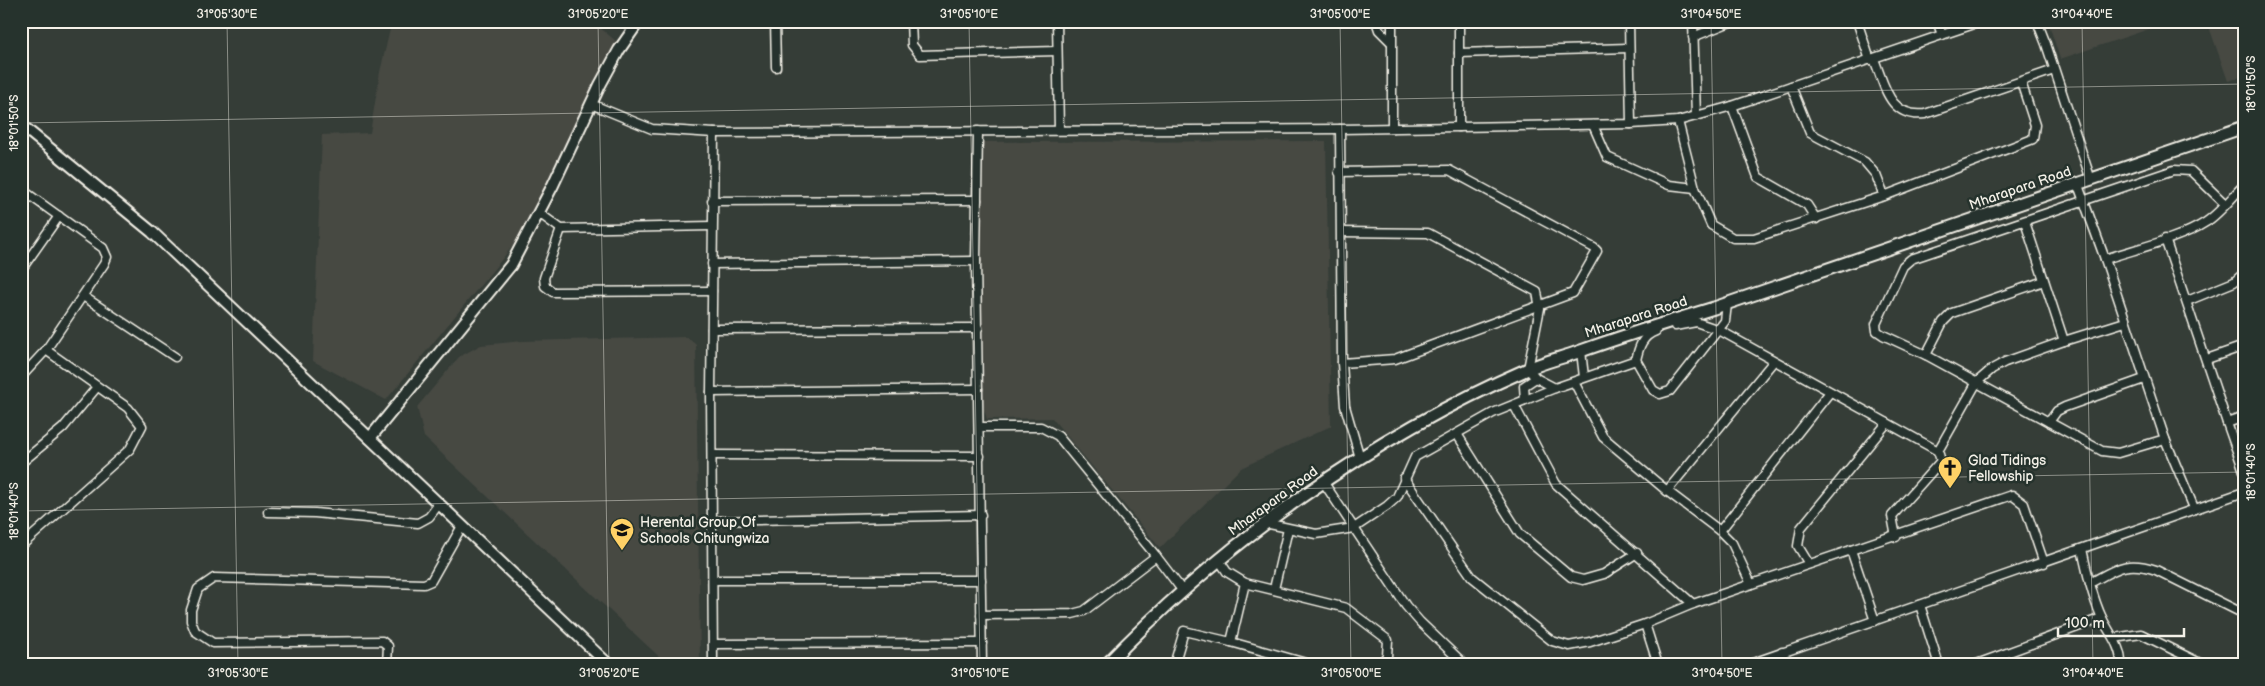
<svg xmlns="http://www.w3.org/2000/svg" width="2265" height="686" viewBox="0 0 2265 686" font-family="'Balsamiq Sans',sans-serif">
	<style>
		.built { fill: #474943 }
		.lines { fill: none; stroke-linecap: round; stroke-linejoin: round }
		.minor-casing { stroke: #f4f1e8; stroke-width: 11 }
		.tertiary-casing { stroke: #f4f1e8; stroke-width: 14 }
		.secondary-casing { stroke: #f4f1e8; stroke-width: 15 }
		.minor { stroke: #26332d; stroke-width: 8 }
		.tertiary { stroke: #26332d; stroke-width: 10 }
		.secondary { stroke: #26332d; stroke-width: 11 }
		.ticks { fill: none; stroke: #f4f1e8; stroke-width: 1; stroke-opacity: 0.45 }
		.labels { text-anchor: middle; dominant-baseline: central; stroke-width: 5; stroke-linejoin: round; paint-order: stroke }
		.street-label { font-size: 14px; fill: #f4f1e8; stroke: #26332d }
		.poi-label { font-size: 14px; fill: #f4f1e8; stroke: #26332d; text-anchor: start }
		.neatline { fill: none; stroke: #f4f1e8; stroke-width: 2 }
		.ticks-label { font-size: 12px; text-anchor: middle; fill: #f4f1e8 }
	</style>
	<rect width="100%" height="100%" fill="#353d37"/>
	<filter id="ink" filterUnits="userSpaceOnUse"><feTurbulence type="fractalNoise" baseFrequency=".02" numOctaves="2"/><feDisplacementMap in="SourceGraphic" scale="10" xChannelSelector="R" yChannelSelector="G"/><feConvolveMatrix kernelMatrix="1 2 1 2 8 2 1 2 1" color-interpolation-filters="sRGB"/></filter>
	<g filter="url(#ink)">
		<!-- built -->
		<g class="built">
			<polygon points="392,21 592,21 617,42 521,236 386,400 313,361 322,135 370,133 380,72"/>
			<polygon points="2048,21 2173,21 2060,59"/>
			<polygon points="2215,21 2244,21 2244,76 2228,81 2208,24"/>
			<polygon points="1326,141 1331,426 1241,468 1160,548 1052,418 987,419 983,407 980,142"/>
			<polygon points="687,337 696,345 700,665 668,665 424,437 417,407 459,357 481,345 523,341"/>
		</g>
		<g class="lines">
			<defs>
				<g id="minor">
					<polyline points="775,21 776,67"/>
					<polyline points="911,21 912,45 920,55 1057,51"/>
					<polyline points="1057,21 1059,130"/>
					<polyline points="1376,21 1379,30 1391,42"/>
					<polyline points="1392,21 1392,128"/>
					<polyline points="1629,21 1631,124"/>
					<polyline points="1693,21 1696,116"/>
					<polyline points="1857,21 1870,60"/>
					<polyline points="1937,21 1942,35"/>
					<polyline points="2037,21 2046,44 2091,180"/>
					<polyline points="1693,37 1733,21"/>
					<polyline points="1459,53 1629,48"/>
					<path d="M1874 59C1885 86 1889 118 1925 114L2054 70"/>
					<polyline points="1791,86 1810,133 1865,162 1876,175 1884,196"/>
					<polyline points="591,104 652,129 714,133 1340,129 1631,124 1678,121 1732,106 1983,21"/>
					<polyline points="1732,106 1758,177 1807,205 1816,219"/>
					<polyline points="1678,121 1695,188 1711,225 1733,238 1754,238 1884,196 2033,139 2035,125 2021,82"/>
					<polyline points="1593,125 1607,157 1669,185 1695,188"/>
					<polyline points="1459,127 1459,21"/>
					<polyline points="1340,129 1342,363 1345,406 1360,458"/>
					<polyline points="978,131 976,261 982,665"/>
					<polyline points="1339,172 1449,170 1594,248 1597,251 1573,293 1395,359 1342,363"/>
					<polyline points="2078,185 2105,259"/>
					<polyline points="21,189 103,248 107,257 104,264 46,350 21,377"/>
					<polyline points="712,201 977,200"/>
					<polyline points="539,213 561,229 712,226"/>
					<polyline points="2025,222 2064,341"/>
					<polyline points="561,229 544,278 545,286 553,292 712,291"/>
					<polyline points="1342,232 1428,233 1537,292 1540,308 1528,369 1536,378 1555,388"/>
					<polyline points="2165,239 2227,423 2244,417"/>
					<polyline points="712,264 976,261"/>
					<polyline points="21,270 59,216"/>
					<polyline points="83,296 175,357"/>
					<polyline points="2187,301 2234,282 2244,273"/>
					<polyline points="1675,326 1696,322 1719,330 1938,451 1941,461 1892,516 1896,537"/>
					<polyline points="712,329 978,328"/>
					<polyline points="1581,351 1584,377"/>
					<polyline points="1926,355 1943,322 1952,313 2044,281"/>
					<polyline points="2207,359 2244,346"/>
					<polyline points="1636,360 1653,390 1660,394 1670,391 1725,321 1727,304"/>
					<polyline points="1574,382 1603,437 1667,491 1720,531 1732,543 1751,584"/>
					<polyline points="711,392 978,389"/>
					<polyline points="1525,400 1524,386 1536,378"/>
					<polyline points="1514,405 1556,484 1693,604"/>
					<polyline points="2049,422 2057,411 2065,407 2144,379"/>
					<polyline points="2227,423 2244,471"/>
					<polyline points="979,427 1041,427 1058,436 1156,556 1182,590"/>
					<polyline points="1457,434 1520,534 1571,577 1583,580 1604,574 1637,553"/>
					<polyline points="2165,439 2118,453 2102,451 1926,355 1883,335 1877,331 1876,324 1903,266 1911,259 1923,255 2174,170 2191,171 2225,204"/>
					<polyline points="1938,451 1977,382 1992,369 2005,362 2064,341 2125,322"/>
					<polyline points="712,455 980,456"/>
					<polyline points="21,463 63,428 97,387"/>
					<polyline points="1404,478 1472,577 1552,641 1569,646 1590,642 1645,624 1693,604 2012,495 2024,504 2044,563"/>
					<polyline points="1324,483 1406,606 1420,622 1465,665"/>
					<polyline points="1667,491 1773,362"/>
					<path d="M2194 508 2165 439 2105 259C2135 249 2180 239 2206 222 2220 213 2232 197 2244 185"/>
					<polyline points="268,512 315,513 418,523 429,517 439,504"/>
					<polyline points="712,521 981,515"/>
					<path d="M1265 523 1316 534 1354 528 1387 506 1397 497 1415 457 1493 413 1555 388 1636 360C1639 347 1642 336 1656 331"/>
					<polyline points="1720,531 1830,392"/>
					<polyline points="21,546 130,449 142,426 128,408 46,350"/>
					<path d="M2082 549C2087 572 2092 596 2102 618 2109 633 2122 647 2121 665"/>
					<polyline points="1851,550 1875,621"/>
					<polyline points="1219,560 1227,572 1245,583 1346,608 1388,640 1387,656 1379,665"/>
					<polyline points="1809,564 1798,546 1801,528 1887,423"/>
					<polyline points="713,580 981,580"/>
					<path d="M2090 583C2116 569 2126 560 2156 570L2244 614"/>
					<polyline points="1274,589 1288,529"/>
					<polyline points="1920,605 1939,665"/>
					<polyline points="981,615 1072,614 1084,611 1156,556"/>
					<polyline points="1645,624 1658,665"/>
					<polyline points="2114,638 2141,634 2204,665"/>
					<polyline points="1231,642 1245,583"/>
					<polyline points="713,644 982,643"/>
					<polyline points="1782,652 1786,665"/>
					<polyline points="387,665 388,646 382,641 213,643 195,631 191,621 191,610 198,589 214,578 424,584 431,581 462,526"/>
					<polyline points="713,665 711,392 714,133"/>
					<polyline points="1174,665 1184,631 1231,642 1313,665"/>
					<polyline points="1747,665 2244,492"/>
					<polyline points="1974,665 2102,618"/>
				</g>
				<g id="tertiary">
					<polyline points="21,125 152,232 609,665"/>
					<polyline points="370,438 511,265 552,187 600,85 619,50 639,21"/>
				</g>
				<path id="secondary" d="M1106 665C1224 542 1371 437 1528 369 1544 362 1561 358 1578 352 1623 336 1668 322 1714 308L2244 127"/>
			</defs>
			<!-- minor casing -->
			<use href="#minor" class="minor-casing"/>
			<!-- tertiary casing -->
			<use href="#tertiary" class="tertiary-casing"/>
			<!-- secondary casing -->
			<use href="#secondary" class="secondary-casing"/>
			<!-- minor -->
			<use href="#minor" class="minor"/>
			<!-- tertiary -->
			<use href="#tertiary" class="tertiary"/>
			<!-- secondary -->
			<use href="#secondary" class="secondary"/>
		</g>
	</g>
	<!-- ticks -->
	<path class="ticks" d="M227 21 238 665M598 21 609 665M969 21 980 665M1340 21 1351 665M1711 21 1722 665M2082 21 2093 665M21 123 2244 84M21 511 2244 472"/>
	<!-- icons -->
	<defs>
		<symbol id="church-pin" viewBox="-11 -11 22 30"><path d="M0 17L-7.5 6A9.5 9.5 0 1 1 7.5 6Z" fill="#ffd166" stroke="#26332d"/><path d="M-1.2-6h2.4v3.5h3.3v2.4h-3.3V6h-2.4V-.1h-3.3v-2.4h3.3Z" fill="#111"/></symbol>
		<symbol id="school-pin" viewBox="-11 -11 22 30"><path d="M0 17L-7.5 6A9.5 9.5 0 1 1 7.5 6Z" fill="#ffd166" stroke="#26332d"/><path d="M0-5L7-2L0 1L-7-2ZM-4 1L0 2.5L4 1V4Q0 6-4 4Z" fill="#111"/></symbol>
	</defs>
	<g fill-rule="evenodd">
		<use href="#church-pin" x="1936" y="454" width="28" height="38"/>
		<use href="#school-pin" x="608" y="516" width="28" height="38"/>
	</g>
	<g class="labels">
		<!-- street labels -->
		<g class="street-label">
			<text transform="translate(2020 188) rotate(-19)">Mharapara Road</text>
			<text transform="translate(1636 317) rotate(-18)">Mharapara Road</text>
			<text transform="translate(1273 501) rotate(-36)">Mharapara Road</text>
		</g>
		<!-- poi labels -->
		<g class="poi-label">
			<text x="1968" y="460">Glad Tidings<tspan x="1968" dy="16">Fellowship</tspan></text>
			<text x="640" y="522">Herental Group Of<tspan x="640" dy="16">Schools Chitungwiza</tspan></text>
		</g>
	</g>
	<!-- margin -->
	<rect width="2265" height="686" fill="none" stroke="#26332d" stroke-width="55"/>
	<!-- scale -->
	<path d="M2058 628v8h126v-8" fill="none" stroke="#f4f1e8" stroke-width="2.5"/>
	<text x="2065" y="628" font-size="15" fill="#f4f1e8" stroke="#26332d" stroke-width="4" paint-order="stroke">100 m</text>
	<rect x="28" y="28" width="2210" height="630" class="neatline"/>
	<g class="ticks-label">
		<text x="227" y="18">31°05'30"E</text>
		<text x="598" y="18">31°05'20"E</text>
		<text x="969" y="18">31°05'10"E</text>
		<text x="1340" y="18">31°05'00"E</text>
		<text x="1711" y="18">31°04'50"E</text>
		<text x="2082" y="18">31°04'40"E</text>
		<text transform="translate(2251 84) rotate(-90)" y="4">18°01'50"S</text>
		<text transform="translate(14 123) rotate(-90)" y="4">18°01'50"S</text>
		<text transform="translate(2251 472) rotate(-90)" y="4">18°01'40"S</text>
		<text transform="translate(14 511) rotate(-90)" y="4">18°01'40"S</text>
		<text x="238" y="677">31°05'30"E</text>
		<text x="609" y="677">31°05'20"E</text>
		<text x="980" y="677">31°05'10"E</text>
		<text x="1351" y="677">31°05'00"E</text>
		<text x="1722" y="677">31°04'50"E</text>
		<text x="2093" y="677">31°04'40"E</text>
	</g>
</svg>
